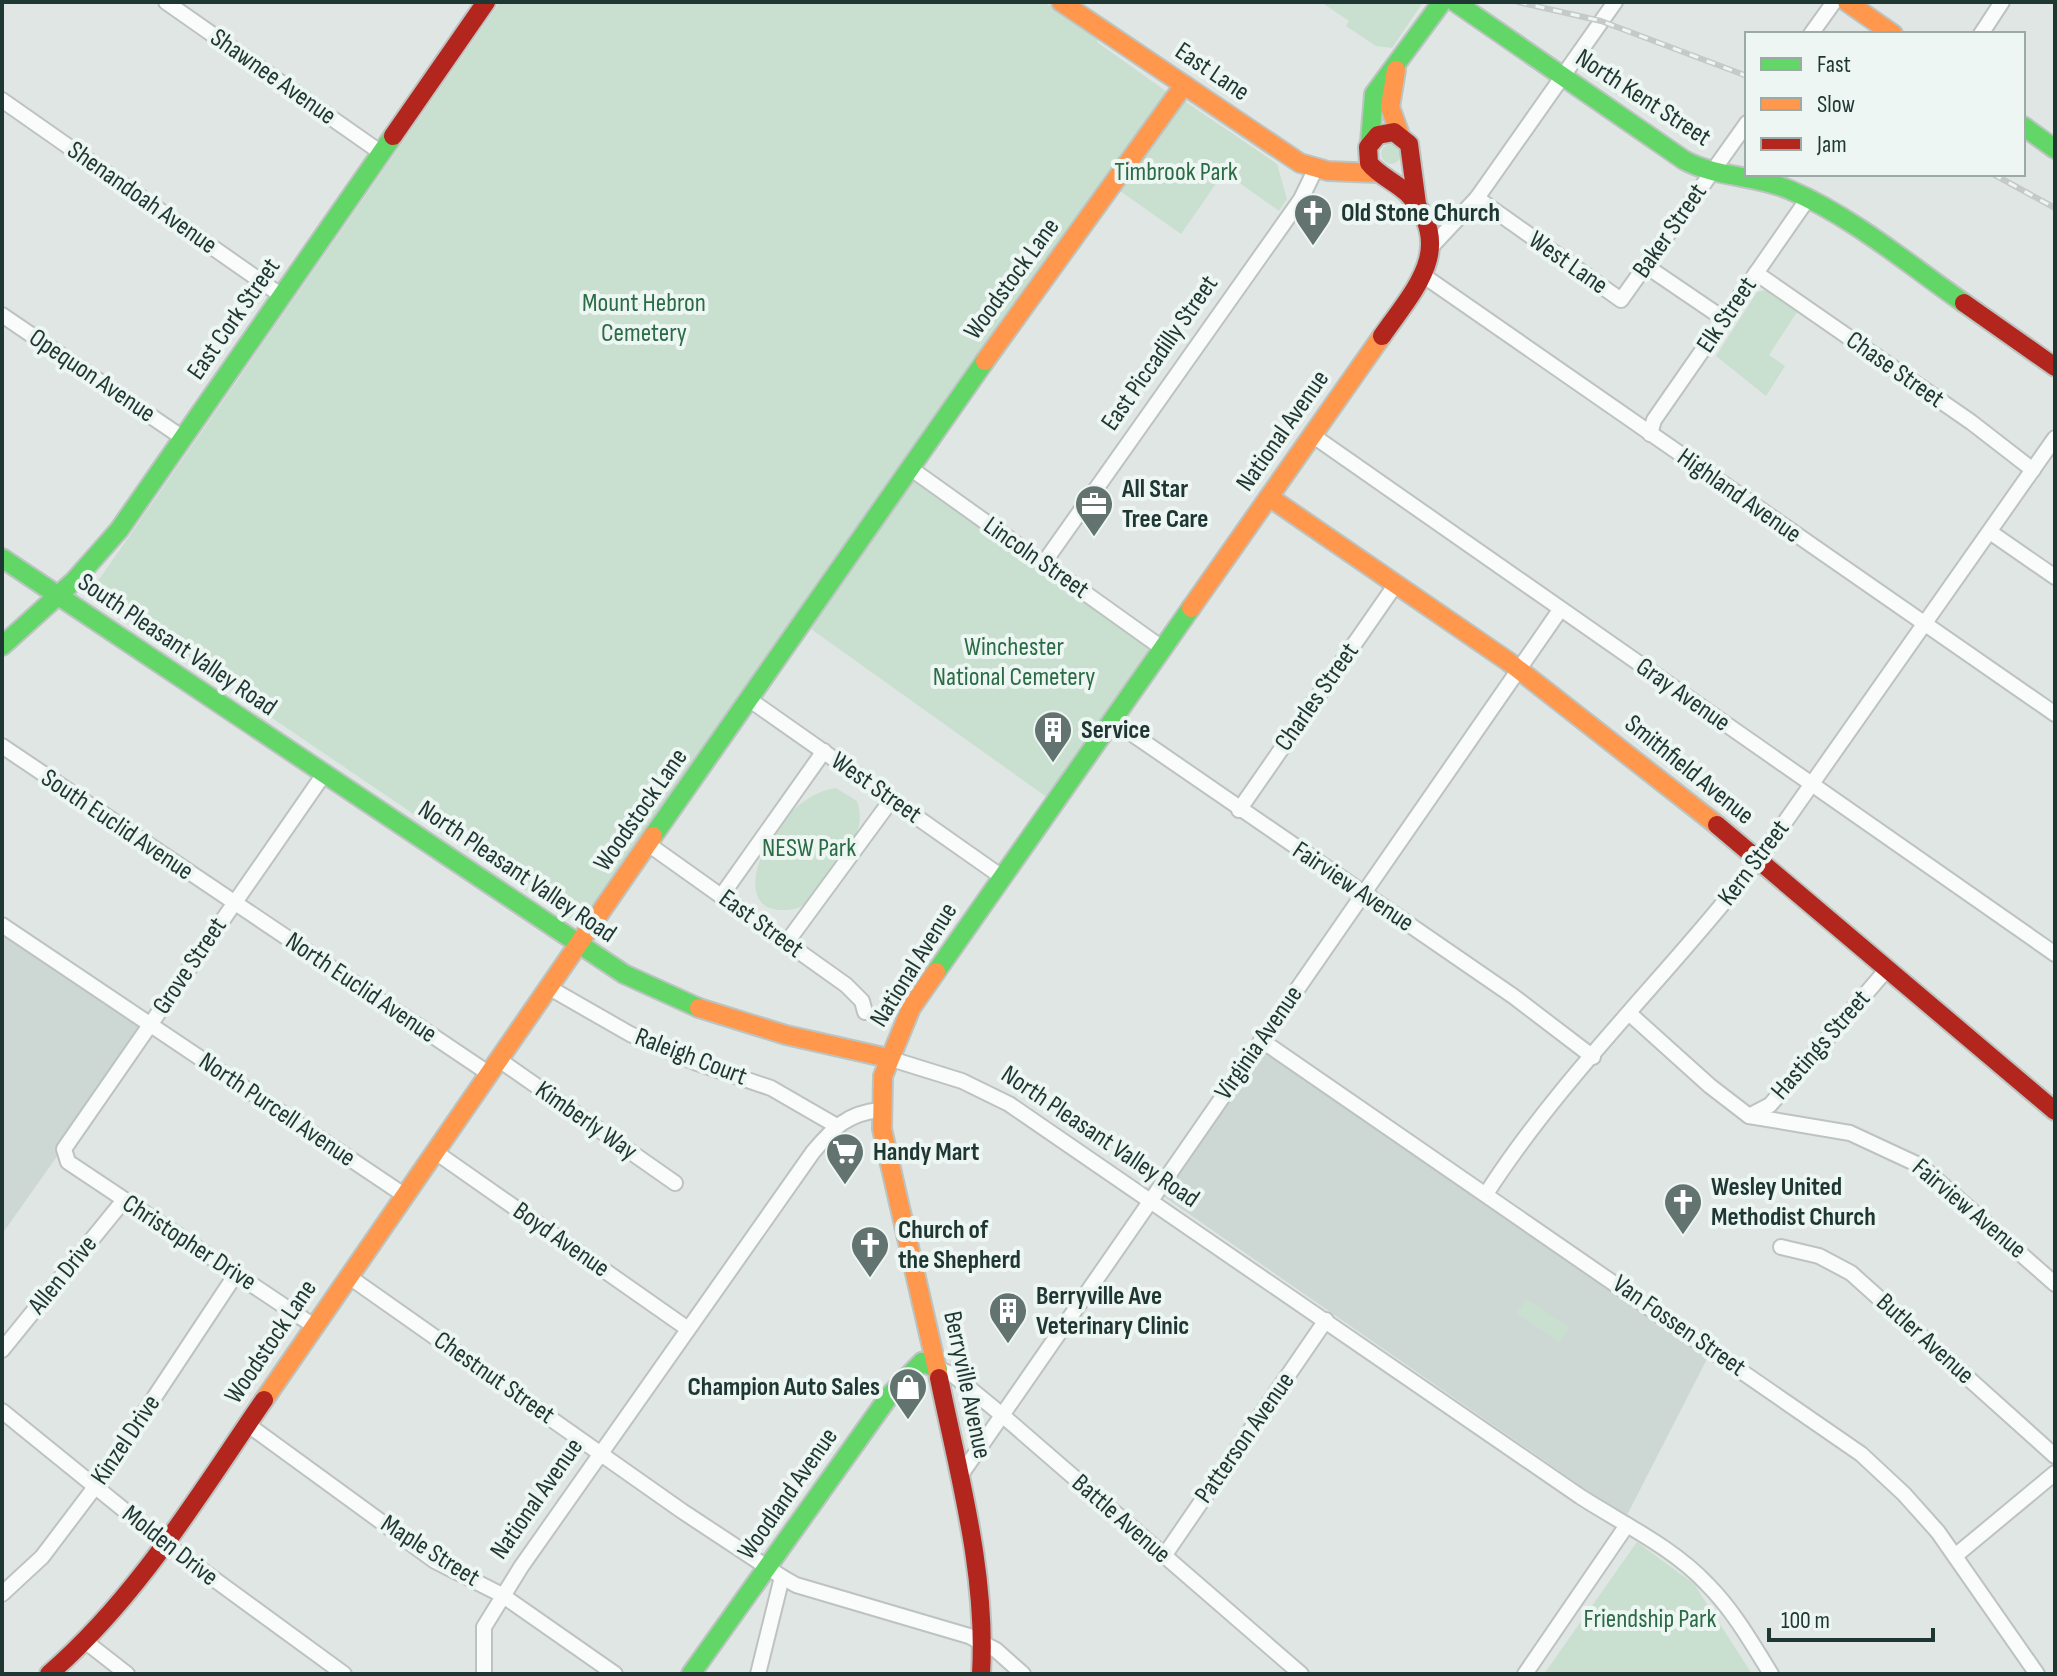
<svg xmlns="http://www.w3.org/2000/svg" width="2057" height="1676" viewBox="0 0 2057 1676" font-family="'Sofia Sans Condensed',sans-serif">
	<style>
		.built { fill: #cdd7d3 }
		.green { fill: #c9dfd0 }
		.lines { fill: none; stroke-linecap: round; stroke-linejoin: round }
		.street-casing { stroke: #bdc3c0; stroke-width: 18 }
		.fast-casing { stroke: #bcc4c1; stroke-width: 22 }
		.slow-casing { stroke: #bcc4c1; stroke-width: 22 }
		.jam-casing { stroke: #bcc4c1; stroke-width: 22 }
		.street { stroke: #fafbfb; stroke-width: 14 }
		.fast { stroke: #63d668; stroke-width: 18 }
		.slow { stroke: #ff974d; stroke-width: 18 }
		.jam { stroke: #b3261e; stroke-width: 18 }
		.rail-casing { stroke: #c5c9c8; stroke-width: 6 }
		.rail { stroke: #edf6f2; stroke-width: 3; stroke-dasharray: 9; stroke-linecap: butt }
		.labels { text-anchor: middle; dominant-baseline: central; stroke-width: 8; stroke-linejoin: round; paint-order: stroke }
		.street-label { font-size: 26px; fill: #1f3732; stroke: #edf6f2 }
		.park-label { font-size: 26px; fill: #2b6c47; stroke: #edf6f2 }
		.poi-label { font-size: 26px; font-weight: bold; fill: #1f3732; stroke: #edf6f2; text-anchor: start }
	</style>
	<rect width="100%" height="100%" fill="#e0e6e3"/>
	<!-- built -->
	<g class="built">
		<polygon points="2,925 150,1025 2,1234"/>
		<polygon points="1262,1050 1708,1357 1626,1517 1163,1196"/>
	</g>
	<!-- green -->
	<g class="green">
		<polygon points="500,2 1044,2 1099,37 1097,42 1167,92 586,916 567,918 89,594"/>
		<polygon points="1321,2 1423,2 1392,48 1376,46 1346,26 1349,21"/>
		<polygon points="1186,102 1277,164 1287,199 1279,211 1224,172 1181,234 1116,188 1176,104"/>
		<circle cx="1391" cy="154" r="10"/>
		<polygon points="1766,290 1797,312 1769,355 1785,366 1766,396 1716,356 1757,292"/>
		<polygon points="914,480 1151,647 1048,798 811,629"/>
		<path d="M836 788 857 801C867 829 849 845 834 867 826 878 818 893 808 902 803 907 793 910 785 910 720 914 773 796 836 788Z"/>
		<polygon points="1526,1299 1570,1328 1560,1343 1516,1313"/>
		<polygon points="1637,1542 1694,1584 1752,1674 1544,1674"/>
	</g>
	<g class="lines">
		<defs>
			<g id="street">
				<polyline points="166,2 380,152"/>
				<polyline points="1811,34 1834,2"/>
				<polyline points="1981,34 2002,2"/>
				<polyline points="2,100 282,296"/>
				<polyline points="1477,198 1621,300 1747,123"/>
				<polyline points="1433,245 1477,198 1615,2"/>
				<polyline points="1646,266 1724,319"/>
				<polyline points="1756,273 1971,422 2033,470"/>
				<polyline points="1424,276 2055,714"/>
				<polyline points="2,315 183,438"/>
				<polyline points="1650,434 1654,420 1809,197"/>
				<polyline points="1312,435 2055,954"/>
				<polyline points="910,468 1162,648"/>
				<polyline points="1990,532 2055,577"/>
				<polyline points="1043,564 1301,199 1315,170"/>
				<polyline points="750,700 1002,877"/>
				<polyline points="1112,720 1513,996 1593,1057"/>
				<polyline points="2,746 488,1073"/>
				<polyline points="1239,810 1396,584"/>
				<polyline points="648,844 846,985 862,1001 865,1012"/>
				<polyline points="722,895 824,751"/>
				<polyline points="2,925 404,1195"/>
				<polyline points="787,942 892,799"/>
				<polyline points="548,987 630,1034 697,1063 771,1088 835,1125"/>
				<polyline points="1630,1014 1710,1086 1749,1116 1850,1133 1921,1166 2055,1284"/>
				<polyline points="1261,1040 1861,1454 1904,1494 1938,1532 2037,1674"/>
				<path d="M888 1058 962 1081 1009 1104 1581 1497C1623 1524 1672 1547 1707 1584 1733 1610 1752 1643 1771 1674"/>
				<polyline points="498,1059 675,1183"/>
				<polyline points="1749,1116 1770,1105 1888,968"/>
				<polyline points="434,1151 688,1329"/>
				<path d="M1486 1194C1564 1073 1671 973 1759 859L2055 438"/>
				<polyline points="1781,1247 1819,1256 1851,1273 2055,1456"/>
				<polyline points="348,1276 682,1511 782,1577 796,1585 969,1636 996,1650 1023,1674"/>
				<polyline points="314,1326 68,1162 64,1149 324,774"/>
				<polyline points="2,1350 124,1200"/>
				<polyline points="938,1369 952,1374 1002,1415 1301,1674"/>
				<polyline points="2,1411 166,1544 344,1674"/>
				<polyline points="247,1424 435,1561 502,1595 615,1674"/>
				<polyline points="960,1476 1560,610"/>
				<polyline points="1164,1556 1326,1320"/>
				<polyline points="1955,1556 2055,1473"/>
				<polyline points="2,1594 42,1557 95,1487 236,1274"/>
				<polyline points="86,1642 127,1674"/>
				<path d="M484 1674V1627L521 1567 813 1152C833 1128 848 1113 880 1110"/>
				<polyline points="758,1674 782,1577"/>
				<polyline points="1525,1674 1627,1525"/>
			</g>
			<g id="fast">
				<path d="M1455 2 1684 160C1717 178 1756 175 1790 190 1853 217 1908 264 1964 303"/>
				<polyline points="2023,126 2055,149"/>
				<polyline points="1370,142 1374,94 1442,2"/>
				<polyline points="2,558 624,974 699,1008"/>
				<polyline points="2,646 74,581 119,530 393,136"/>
				<polyline points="653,836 985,361"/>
				<polyline points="936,972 1191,608"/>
				<polyline points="691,1674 890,1395 922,1362 938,1369"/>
			</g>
			<g id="slow">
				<polyline points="1061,2 1300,163 1328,171 1377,173"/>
				<polyline points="1847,2 1893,34"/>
				<polyline points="1396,70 1390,107 1400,135"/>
				<polyline points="985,361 1184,85"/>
				<polyline points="1269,497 1509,662 1717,825"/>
				<polyline points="1191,608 1382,336"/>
				<polyline points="936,972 911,1008 883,1076 882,1129 939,1378"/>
				<polyline points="699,1008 786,1035 888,1058"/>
				<polyline points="264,1400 653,836"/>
			</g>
			<g id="jam">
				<polyline points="393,136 486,2"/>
				<polyline points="1964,303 2055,367"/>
				<path d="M1382 336C1414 290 1457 247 1408 194 1396 182 1379 176 1369 163L1368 147 1378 135 1394 132 1409 144 1417 204"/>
				<polyline points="1717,825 2055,1111"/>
				<path d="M939 1378C959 1476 987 1574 981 1674"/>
				<path d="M49 1674C138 1597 198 1496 264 1400"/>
			</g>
		</defs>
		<!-- street casing -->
		<use href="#street" class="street-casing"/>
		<!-- fast casing -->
		<use href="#fast" class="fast-casing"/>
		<!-- slow casing -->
		<use href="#slow" class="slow-casing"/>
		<!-- jam casing -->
		<use href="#jam" class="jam-casing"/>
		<!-- street -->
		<use href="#street" class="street"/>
		<!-- fast -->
		<use href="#fast" class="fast"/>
		<!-- slow -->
		<use href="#slow" class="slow"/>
		<!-- jam -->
		<use href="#jam" class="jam"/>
		<defs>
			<g id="rail">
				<polyline points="1518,2 1601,21 1747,76"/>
				<polyline points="1993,174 2055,208"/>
			</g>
		</defs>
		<!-- rail casing -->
		<use href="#rail" class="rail-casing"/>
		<!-- rail -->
		<use href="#rail" class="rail"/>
	</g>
	<!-- icons -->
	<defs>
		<symbol id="church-pin" viewBox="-11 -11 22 30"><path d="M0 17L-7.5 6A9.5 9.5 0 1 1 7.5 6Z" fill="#637470" stroke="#edf6f2"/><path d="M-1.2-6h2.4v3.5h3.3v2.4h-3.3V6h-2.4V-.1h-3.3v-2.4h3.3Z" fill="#fff"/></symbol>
		<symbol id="office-pin" viewBox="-11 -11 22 30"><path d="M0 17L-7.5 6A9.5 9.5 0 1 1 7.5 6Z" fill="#637470" stroke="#edf6f2"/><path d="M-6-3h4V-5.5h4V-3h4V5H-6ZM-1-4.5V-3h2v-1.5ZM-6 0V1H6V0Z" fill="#fff"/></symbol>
		<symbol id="building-pin" viewBox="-11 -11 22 30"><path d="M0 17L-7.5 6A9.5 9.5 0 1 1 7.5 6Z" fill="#637470" stroke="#edf6f2"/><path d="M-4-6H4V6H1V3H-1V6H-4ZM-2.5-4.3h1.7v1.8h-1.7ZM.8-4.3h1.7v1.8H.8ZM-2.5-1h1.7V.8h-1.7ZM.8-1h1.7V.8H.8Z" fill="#fff"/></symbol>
		<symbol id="supermarket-pin" viewBox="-11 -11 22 30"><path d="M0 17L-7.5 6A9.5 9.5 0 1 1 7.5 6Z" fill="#637470" stroke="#edf6f2"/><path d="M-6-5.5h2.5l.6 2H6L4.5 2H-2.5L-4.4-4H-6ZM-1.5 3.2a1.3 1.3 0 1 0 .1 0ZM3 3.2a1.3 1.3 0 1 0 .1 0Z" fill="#fff"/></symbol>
		<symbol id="shop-pin" viewBox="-11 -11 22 30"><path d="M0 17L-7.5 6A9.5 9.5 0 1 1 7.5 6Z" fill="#637470" stroke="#edf6f2"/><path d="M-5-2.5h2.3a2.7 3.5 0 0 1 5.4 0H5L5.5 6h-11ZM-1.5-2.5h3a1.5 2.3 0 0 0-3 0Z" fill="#fff"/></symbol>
	</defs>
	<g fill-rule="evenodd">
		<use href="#church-pin" x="1291" y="191" width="44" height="60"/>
		<use href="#office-pin" x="1072" y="482" width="44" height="60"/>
		<use href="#building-pin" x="1031" y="708" width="44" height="60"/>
		<use href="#supermarket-pin" x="823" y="1130" width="44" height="60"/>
		<use href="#church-pin" x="1661" y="1180" width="44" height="60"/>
		<use href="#church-pin" x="848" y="1223" width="44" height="60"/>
		<use href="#building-pin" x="986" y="1289" width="44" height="60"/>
		<use href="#shop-pin" x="886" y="1365" width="44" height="60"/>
	</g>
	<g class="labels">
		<!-- street labels -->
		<g class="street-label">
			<text transform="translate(1212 72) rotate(34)">East Lane</text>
			<text transform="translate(273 77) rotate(35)">Shawnee Avenue</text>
			<text transform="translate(1643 98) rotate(33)">North Kent Street</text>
			<text transform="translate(142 198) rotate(35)">Shenandoah Avenue</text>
			<text transform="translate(1670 231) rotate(-55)">Baker Street</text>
			<text transform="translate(1568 263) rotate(35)">West Lane</text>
			<text transform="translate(1012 279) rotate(-54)">Woodstock Lane</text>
			<text transform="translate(1727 315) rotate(-56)">Elk Street</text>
			<text transform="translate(234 319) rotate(-55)">East Cork Street</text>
			<text transform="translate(1160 353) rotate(-55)">East Piccadilly Street</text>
			<text transform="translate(1895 370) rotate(35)">Chase Street</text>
			<text transform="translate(92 376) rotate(34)">Opequon Avenue</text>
			<text transform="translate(1283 431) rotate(-55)">National Avenue</text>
			<text transform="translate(1739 496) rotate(35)">Highland Avenue</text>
			<text transform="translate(1036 558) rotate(35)">Lincoln Street</text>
			<text transform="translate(177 645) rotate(34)">South Pleasant Valley Road</text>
			<text transform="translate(1683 695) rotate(35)">Gray Avenue</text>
			<text transform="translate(1317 697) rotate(-55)">Charles Street</text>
			<text transform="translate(1689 770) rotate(39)">Smithfield Avenue</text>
			<text transform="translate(876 788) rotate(35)">West Street</text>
			<text transform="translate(641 810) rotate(-55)">Woodstock Lane</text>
			<text transform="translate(117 825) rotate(34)">South Euclid Avenue</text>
			<text transform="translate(1754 863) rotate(-53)">Kern Street</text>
			<text transform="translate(517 872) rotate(34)">North Pleasant Valley Road</text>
			<text transform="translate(1353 887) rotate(34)">Fairview Avenue</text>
			<text transform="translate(761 924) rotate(36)">East Street</text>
			<text transform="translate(914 965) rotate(-58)">National Avenue</text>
			<text transform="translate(190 966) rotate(-56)">Grove Street</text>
			<text transform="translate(361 988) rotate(34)">North Euclid Avenue</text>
			<text transform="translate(1259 1043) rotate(-55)">Virginia Avenue</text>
			<text transform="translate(1821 1045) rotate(-49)">Hastings Street</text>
			<text transform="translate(691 1057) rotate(21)">Raleigh Court</text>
			<text transform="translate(277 1110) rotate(34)">North Purcell Avenue</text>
			<text transform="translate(586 1121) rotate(35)">Kimberly Way</text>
			<text transform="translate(1100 1137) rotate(34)">North Pleasant Valley Road</text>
			<text transform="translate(1969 1209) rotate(40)">Fairview Avenue</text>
			<text transform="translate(561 1240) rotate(35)">Boyd Avenue</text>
			<text transform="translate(189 1243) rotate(33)">Christopher Drive</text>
			<text transform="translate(63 1275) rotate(-51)">Allen Drive</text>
			<text transform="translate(1679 1326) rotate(35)">Van Fossen Street</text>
			<text transform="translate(1925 1339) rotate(42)">Butler Avenue</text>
			<text transform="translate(271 1342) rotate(-56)">Woodstock Lane</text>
			<text transform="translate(494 1378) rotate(35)">Chestnut Street</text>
			<text transform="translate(967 1385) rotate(78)">Berryville Avenue</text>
			<text transform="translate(1245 1438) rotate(-55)">Patterson Avenue</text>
			<text transform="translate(126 1440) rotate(-56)">Kinzel Drive</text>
			<text transform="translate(788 1494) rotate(-55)">Woodland Avenue</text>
			<text transform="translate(537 1499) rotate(-55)">National Avenue</text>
			<text transform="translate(1121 1519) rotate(41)">Battle Avenue</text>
			<text transform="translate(170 1546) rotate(38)">Molden Drive</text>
			<text transform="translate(430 1551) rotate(32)">Maple Street</text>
		</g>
		<!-- park labels -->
		<g class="park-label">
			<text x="1176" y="172">Timbrook Park</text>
			<text x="644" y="303">Mount Hebron<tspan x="644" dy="30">Cemetery</tspan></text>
			<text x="1014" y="647">Winchester<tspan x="1014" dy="30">National Cemetery</tspan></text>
			<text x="809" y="848">NESW Park</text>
			<text x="1650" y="1619">Friendship Park</text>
		</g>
		<!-- poi labels -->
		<g class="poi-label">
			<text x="1341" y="213">Old Stone Church</text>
			<text x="1122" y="489">All Star<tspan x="1122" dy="30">Tree Care</tspan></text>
			<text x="1081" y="730">Service</text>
			<text x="873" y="1152">Handy Mart</text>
			<text x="1711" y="1187">Wesley United<tspan x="1711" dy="30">Methodist Church</tspan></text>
			<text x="898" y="1230">Church of<tspan x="898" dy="30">the Shepherd</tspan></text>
			<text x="1036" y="1296">Berryville Ave<tspan x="1036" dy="30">Veterinary Clinic</tspan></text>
			<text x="880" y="1387" text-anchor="end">Champion Auto Sales</text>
		</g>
	</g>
	<!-- border -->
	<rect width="2057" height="1676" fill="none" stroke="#1f3732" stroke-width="8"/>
	<!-- legend -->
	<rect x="1745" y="32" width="280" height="144" fill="#edf6f2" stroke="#9baaa5" stroke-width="2"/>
	<rect x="1761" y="58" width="40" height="12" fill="#63d668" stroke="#9baaa5" stroke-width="2"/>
	<text x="1817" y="72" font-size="24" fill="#1f3732">Fast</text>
	<rect x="1761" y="98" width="40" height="12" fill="#ff974d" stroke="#9baaa5" stroke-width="2"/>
	<text x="1817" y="112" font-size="24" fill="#1f3732">Slow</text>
	<rect x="1761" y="138" width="40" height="12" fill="#b3261e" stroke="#9baaa5" stroke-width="2"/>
	<text x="1817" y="152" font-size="24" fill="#1f3732">Jam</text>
	<!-- scale -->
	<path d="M1769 1628v12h164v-12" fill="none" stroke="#1f3732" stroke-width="4"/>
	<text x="1781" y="1628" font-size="24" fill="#1f3732" stroke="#edf6f2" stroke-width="6" paint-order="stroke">100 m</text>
</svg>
